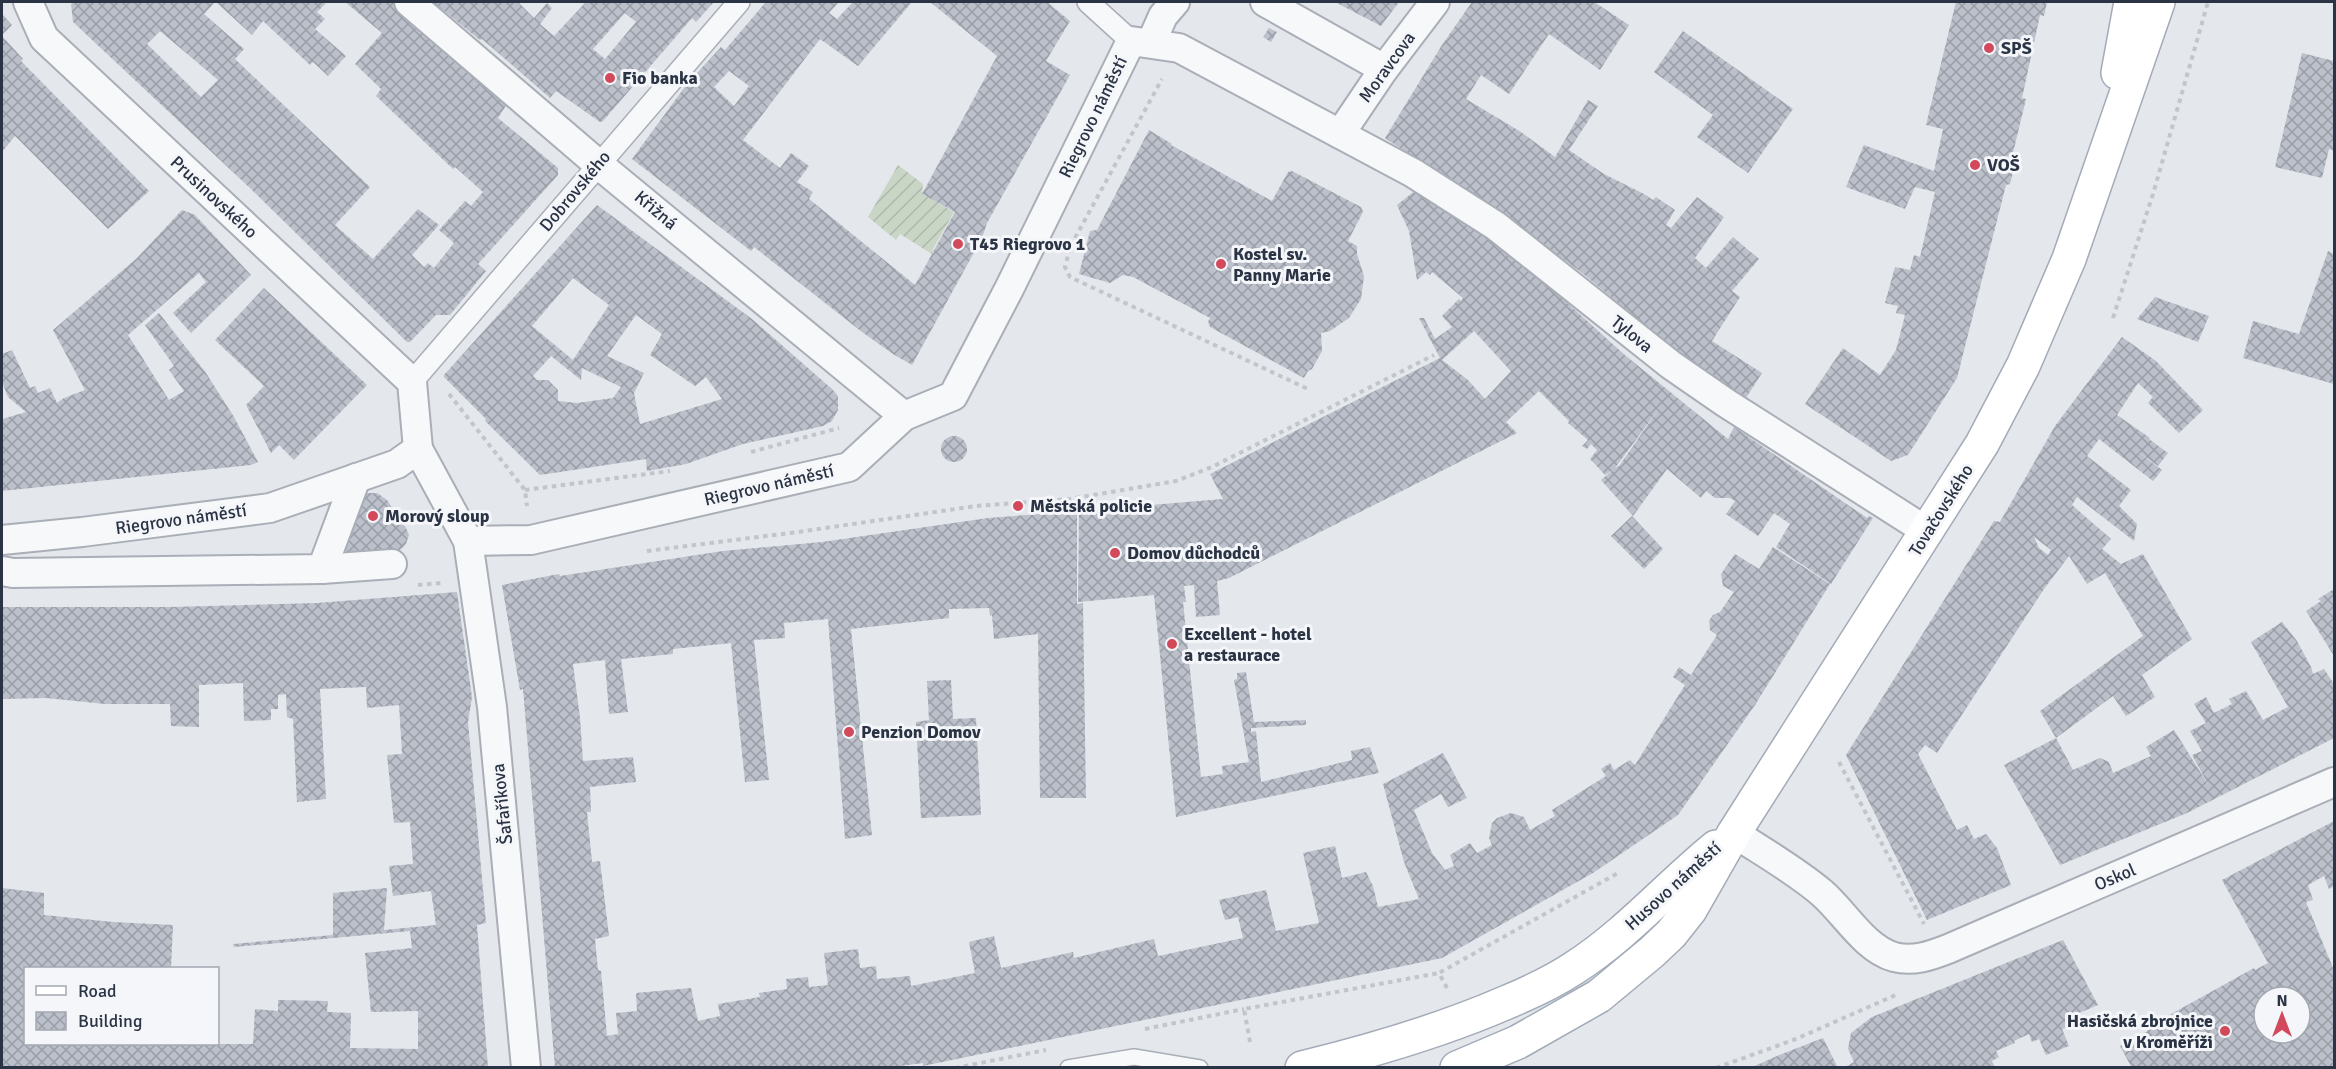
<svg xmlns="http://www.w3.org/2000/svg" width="2336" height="1069" viewBox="0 0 2336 1069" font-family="Signika,sans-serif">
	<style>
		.garden { fill: url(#garden-furrows) }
		.building { fill: url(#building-cross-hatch); fill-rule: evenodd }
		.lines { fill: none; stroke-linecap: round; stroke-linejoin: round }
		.service-casing { stroke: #a9aeb7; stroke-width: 18 }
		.pedestrian-casing { stroke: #a9aeb7; stroke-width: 24 }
		.minor-casing { stroke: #a9aeb7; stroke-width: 32 }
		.primary-casing { stroke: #a3abb8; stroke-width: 36 }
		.path { stroke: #c2c5cb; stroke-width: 4; stroke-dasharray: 4.5 4.5; stroke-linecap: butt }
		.service { stroke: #f7f8fa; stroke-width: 15 }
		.pedestrian { stroke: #f7f8fa; stroke-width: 21 }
		.minor { stroke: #f7f8fa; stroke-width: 28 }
		.primary { stroke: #fff; stroke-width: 33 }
		.poi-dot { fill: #d1495b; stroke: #f4f6f9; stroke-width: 2 }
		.labels { text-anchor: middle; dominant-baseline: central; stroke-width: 6; stroke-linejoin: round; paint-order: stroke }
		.poi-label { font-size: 18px; font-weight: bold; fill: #2b3445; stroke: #f4f6f9; text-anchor: start }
		.street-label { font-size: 18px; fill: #2b3445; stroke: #f4f6f9 }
	</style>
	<defs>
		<pattern id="garden-furrows" width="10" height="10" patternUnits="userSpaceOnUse" patternTransform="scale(1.5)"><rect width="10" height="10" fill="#c9d6c5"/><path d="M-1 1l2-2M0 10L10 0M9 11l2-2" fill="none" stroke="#adb8ab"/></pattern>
		<pattern id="building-cross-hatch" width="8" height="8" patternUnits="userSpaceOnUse" patternTransform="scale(1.5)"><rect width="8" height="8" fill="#bbc0ca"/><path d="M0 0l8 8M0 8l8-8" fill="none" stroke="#989da6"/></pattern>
	</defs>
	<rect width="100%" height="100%" fill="#e4e7ec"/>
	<!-- garden -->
	<polygon class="garden" points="898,165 923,184 922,194 954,212 933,249 932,254 900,234 896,240 868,217"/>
	<!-- building -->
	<g class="building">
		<path d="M74 2H215L204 14 244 49 235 59 370 187 335 225 373 259 418 209 439 225 412 255 424 267 428 263 434 268 454 243 439 230 465 201 471 206 483 192 455 167 453 169 376 96 381 89 355 64 382 33 345 2H397L507 104 498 118 558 168V175L478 264 486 271 450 315H436L410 342H407L251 189 73 22 71 4ZM160 31 218 80 201 97 147 44Z"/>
		<polygon points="216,2 324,2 326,3 317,12 325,19 315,29 346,56 328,76 313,62 310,65 263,21 252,35"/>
		<path d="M433 2H518L534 18 547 3 552 8 540 24 554 36 586 2H714L696 22 692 18 603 121 600 122 556 91 550 98 482 39 480 40ZM625 13 636 22 605 59 593 49Z"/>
		<path d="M766 2H839L829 13 837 19 853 2H912L858 66 820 39 743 140 780 168 791 153 809 166 797 182 813 192 809 199 915 285 955 212 922 194 997 56 930 2H1047L1070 21 1046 61 1070 75 987 223 982 238 912 365 893 354 862 332 754 247 751 251 632 159 687 84 721 47 725 50ZM729 71 749 86 734 106 714 87Z"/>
		<polygon points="1335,2 1399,2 1381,26"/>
		<polygon points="1472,2 1594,2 1629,25 1600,70 1549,34 1509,94 1481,75 1466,99 1521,132 1555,157 1588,100 1598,106 1569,150 1604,174 1644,194 1653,200 1656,197 1675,210 1666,225 1671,228 1697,197 1724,217 1695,258 1706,268 1733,237 1759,259 1732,291 1740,297 1712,341 1762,373 1744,401 1712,381 1581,272 1522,229 1385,138 1442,45"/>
		<polygon points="1956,2 2047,2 2044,16 2040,15 2022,98 2026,99 2012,157 2016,160 2010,184 2006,185 1957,378 1908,455 1891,461 1805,404 1843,348 1880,375 1896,350 1905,315 1896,313 1898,306 1885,303 1895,267 1910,270 1914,255 1920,257 1935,192 1915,187 1905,209 1846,187 1864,145 1934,171 1943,129 1926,125"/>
		<polygon points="2,14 12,25 2,35"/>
		<polygon points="1269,28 1277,32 1271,42 1263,37"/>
		<polygon points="1683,31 1793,109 1748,173 1697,137 1713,115 1654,72"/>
		<polygon points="2,36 23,59 21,61 149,191 108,229 15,136 2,152"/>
		<polygon points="2302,53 2334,61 2334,151 2329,149 2322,178 2275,167"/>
		<polygon points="1149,130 1172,144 1171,145 1272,201 1288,172 1292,171 1361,207 1363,212 1348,241 1357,246 1357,254 1364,276 1361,299 1349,318 1330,331 1321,333 1322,351 1312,369 1308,371 1304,378 1210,327 1208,322 1210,318 1133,277 1123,275 1110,283 1079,274 1090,231 1097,230"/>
		<path d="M1422 185 1534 273 1626 356 1728 439 1734 427 1867 518 1869 516 1873 518 1831 584 1776 547 1790 524 1774 513 1758 536 1726 514 1735 501 1730 498H1715L1706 491 1701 498 1667 469 1633 516 1601 480 1613 470 1605 475 1590 459 1597 450 1591 444 1587 449 1582 446 1588 440 1568 423 1569 421 1539 391 1506 422 1517 433 1229 578 1217 581 1220 615 1196 617 1194 585 1184 586 1186 602H1183L1201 777 1223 774 1222 766 1249 762 1234 680 1237 679V673L1246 672 1254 722 1306 720V725L1251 728V732L1256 731 1261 782 1352 760 1351 751 1370 747 1379 773 1176 817 1154 595 1078 602 1079 511 1223 499 1210 474 1440 358 1419 318H1424L1435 339 1452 327 1442 316 1459 299 1461 301 1463 298 1432 272 1430 275 1426 272 1417 280 1409 231 1397 205ZM1474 331 1511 371 1485 399 1468 380 1442 360ZM1661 406 1619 466 1615 468Z"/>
		<path d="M597 205 752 319 832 389 838 396V410L832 421 823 426 743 444 686 464 647 471 646 459 540 475 485 421 486 419 444 377V375ZM573 278 609 305 573 360 532 326ZM636 315 662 334 650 355 695 386 706 377 722 399 640 424 634 393 644 373 607 356ZM551 356 581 380 582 368 621 387 613 398 577 403 558 401V390L548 380H537L533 376Z"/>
		<polygon points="182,210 195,215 251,275 191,333 173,313 206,282 199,273 128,335 169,400 184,391 169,370 174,366 145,325 159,313 206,373 234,417 258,462 251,465 2,491 2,419 26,412 8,397 2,382 2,354 12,350 30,388 35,386 38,393 50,388 57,403 64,398 85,390 53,330 137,258"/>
		<polygon points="2328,251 2334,254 2334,384 2243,358 2253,321 2299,334"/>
		<polygon points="264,288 367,385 294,460 279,445 271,453 246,405 264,386 215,340"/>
		<polygon points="2155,297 2209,316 2198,342 2137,319"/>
		<path d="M2122 337 2156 361 2203 410 2179 433 2148 403 2153 397 2138 383 2117 415 2150 438 2149 439 2168 453 2158 466 2135 450 2162 470 2153 481 2099 439 2087 456 2131 490 2119 506 2137 524 2134 541 2077 497 2072 505 2111 539 2102 549 2121 564 2143 554 2192 639 2142 675 2155 697 2126 716 2113 696 2056 738 2073 770 2100 758 2109 762 2113 773 2151 756 2146 747 2174 730 2209 786 2192 755 2202 751 2190 731 2206 723 2194 704 2206 697 2214 713 2232 704 2229 699 2246 691 2263 720 2288 707 2251 642 2282 622 2297 641 2311 667 2313 674 2324 669 2334 684V738L2187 813 2060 865 2004 765 2056 738 2040 711 2143 636 2105 573 2087 584 2069 556 2044 589 1937 753 1925 745 1918 754 1957 830 1967 825 1974 839 1986 834 1997 848 2011 885 1927 920 1846 755 1994 521 2000 522 2055 426ZM2034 537 2051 550 2048 555 2039 548Z"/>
		<circle cx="954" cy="449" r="13"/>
		<polygon points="367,493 377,493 387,500 406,528 409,535 406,544 399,551 388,555 349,554 343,546 359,497"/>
		<polygon points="1077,511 1077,604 1083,603 1086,798 1040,798 1038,634 994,639 992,615 990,616 989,608 949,609 949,618 851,629 872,835 845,839 828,619 784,623 785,638 754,640 769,780 745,782 731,643 673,649 673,654 621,659 628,712 609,714 605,660 573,664 580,718 583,761 633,757 636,782 590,787 591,812 587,812 592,862 600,861 609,936 595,939 598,970 601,971 607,1036 618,1034 616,1013 637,1011 636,993 691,988 698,1021 720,1016 718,1004 760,997 759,993 787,989 786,979 808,977 809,987 828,985 824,953 858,949 860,968 876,966 877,979 910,976 911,986 975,973 969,942 994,936 1001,968 1073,952 1074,958 1154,939 1158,956 1243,938 1238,917 1225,920 1219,900 1266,890 1276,931 1319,923 1303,853 1335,846 1342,878 1366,872 1373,886 1378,907 1419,899 1404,862 1383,784 1443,753 1467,798 1448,807 1441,794 1414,810 1432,853 1445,870 1454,866 1450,855 1470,843 1477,853 1492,845 1489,838 1492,823 1497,818 1511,813 1524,817 1530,830 1555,816 1552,810 1606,776 1601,769 1610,763 1614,770 1630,760 1635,765 1685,685 1673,677 1679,667 1691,675 1717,635 1710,630 1709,621 1713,615 1720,612 1734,592 1723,586 1721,574 1735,554 1759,569 1773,547 1830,584 1755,705 1678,815 1593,873 1442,958 923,1066 923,1063 885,1068 555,1068 523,689 520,690 502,585 559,574 560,576 723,551 822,542 988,518"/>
		<polygon points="1632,516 1663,549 1644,569 1611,536"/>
		<polygon points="2334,589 2334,656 2306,611 2321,601 2318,599"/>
		<polygon points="457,592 472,697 468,722 486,923 477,925 488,1068 2,1068 2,888 44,893 44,915 113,922 173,925 171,968 26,968 26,1044 253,1044 255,1009 278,1011 278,1000 328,1001 327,1012 351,1013 350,1048 418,1049 418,1011 371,1012 365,953 412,948 410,931 234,947 233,944 333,935 333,893 387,888 384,930 436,925 431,891 393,896 389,866 413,864 410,822 394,823 387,755 402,754 399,705 367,708 366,687 320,689 326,799 297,802 293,719 287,717 286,694 278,695 278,709 271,709 271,720 244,721 243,683 199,685 199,727 171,726 170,704 105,704 46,698 2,699 2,607 169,607 317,603"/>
		<polygon points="951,680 953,719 976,718 981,815 921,818 916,722 929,720 927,681"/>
		<path d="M2334 821V886L2329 889 2324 876 2308 885 2313 900 2306 902 2333 968 2334 967V1068H2132L2120 1046 2148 1031 2146 1028 2254 968 2255 970 2268 963 2222 880ZM2264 997H2300V1033H2264Z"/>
		<polygon points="2063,940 2098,1005 2065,1019 2069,1027 2062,1029 2069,1046 2046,1055 2039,1039 2032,1042 2029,1034 2014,1041 2015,1043 1996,1051 1999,1057 1992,1061 1995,1068 1843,1068 1854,1062 1848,1049 1851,1033 1872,1017"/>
		<polygon points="1823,1038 1838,1068 1750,1068 1777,1056"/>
	</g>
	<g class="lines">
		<defs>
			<polyline id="service" points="1068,1068 1134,1057 1200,1068"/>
			<g id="pedestrian">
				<polyline points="1088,2 1131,41"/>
				<polyline points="412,382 739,2"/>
			</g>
			<g id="minor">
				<polyline points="28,2 44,38 412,382 418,449"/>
				<polyline points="409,2 598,164 904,416"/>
				<polyline points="1265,2 1384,69"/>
				<polyline points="1151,43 1163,16 1175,2"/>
				<polyline points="1340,134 1384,69 1435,2"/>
				<polyline points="2,540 82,532 270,508 397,464 418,449 468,541 492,707 526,1068"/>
				<polyline points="468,541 531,540 849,467 904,416 953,396 1009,289 1131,41 1179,48 1413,173 1496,226 1671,365 1726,403 1928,532"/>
				<polyline points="322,569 392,564"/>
				<polyline points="2,571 13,573 322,569 356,478"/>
				<path d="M1734 833C1763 852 1795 870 1822 893 1845 913 1864 948 1894 957 1913 962 1930 956 1948 949L2334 782"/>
			</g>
			<g id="primary">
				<polyline points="2118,73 2131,2"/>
				<path d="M1302 1068C1372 1051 1440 1031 1505 1003 1529 993 1553 982 1574 968 1627 934 1668 886 1716 847"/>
				<polyline points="1457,1068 1518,1042 1599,996 1652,952 1671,934 1690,910 1734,833 1982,444 2023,366 2069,259 2158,2"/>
			</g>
		</defs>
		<!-- service casing -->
		<use href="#service" class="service-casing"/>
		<!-- pedestrian casing -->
		<use href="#pedestrian" class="pedestrian-casing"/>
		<!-- minor casing -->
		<use href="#minor" class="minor-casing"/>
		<!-- primary casing -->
		<use href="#primary" class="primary-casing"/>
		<!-- path -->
		<g class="path">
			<polyline points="1075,238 1162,79"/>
			<polyline points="1070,248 1065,267 1070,277 1310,390"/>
			<polyline points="2113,318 2153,194 2208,2"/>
			<polyline points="449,394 525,490 527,506"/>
			<polyline points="751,452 839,428"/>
			<polyline points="525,490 670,471"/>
			<polyline points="647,551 798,532 976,506 1070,499 1176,481 1212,467 1434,355"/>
			<polyline points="418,585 441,583"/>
			<polyline points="1839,762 1924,924"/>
			<polyline points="1447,988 1439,973 1618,873"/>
			<polyline points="1145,1029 1244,1009"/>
			<polyline points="1250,1042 1244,1009 1439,973"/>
			<polyline points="955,1068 1046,1050"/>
			<polyline points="1716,1068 1796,1039 1898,994"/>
		</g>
		<!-- service -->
		<use href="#service" class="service"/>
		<!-- pedestrian -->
		<use href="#pedestrian" class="pedestrian"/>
		<!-- minor -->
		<use href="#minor" class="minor"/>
		<!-- primary -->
		<use href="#primary" class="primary"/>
	</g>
	<!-- markers -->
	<g class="poi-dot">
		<circle cx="1989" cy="48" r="6"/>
		<circle cx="610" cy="78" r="6"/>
		<circle cx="1975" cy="165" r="6"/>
		<circle cx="958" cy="244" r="6"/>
		<circle cx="1221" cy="264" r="6"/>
		<circle cx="1018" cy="506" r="6"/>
		<circle cx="373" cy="516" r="6"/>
		<circle cx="1115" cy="553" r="6"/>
		<circle cx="1172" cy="644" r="6"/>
		<circle cx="849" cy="732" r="6"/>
		<circle cx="2225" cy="1031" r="6"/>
	</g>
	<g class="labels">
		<!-- poi labels -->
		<g class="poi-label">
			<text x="2001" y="48">SPŠ</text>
			<text x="622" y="78">Fio banka</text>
			<text x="1987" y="165">VOŠ</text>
			<text x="970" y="244">T45 Riegrovo 1</text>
			<text x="1233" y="254">Kostel sv.<tspan x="1233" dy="21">Panny Marie</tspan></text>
			<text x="1030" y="506">Městská policie</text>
			<text x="385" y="516">Morový sloup</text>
			<text x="1127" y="553">Domov důchodců</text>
			<text x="1184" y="634">Excellent - hotel<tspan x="1184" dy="21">a restaurace</tspan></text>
			<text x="861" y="732">Penzion Domov</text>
			<text x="2213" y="1021" text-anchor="end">Hasičská zbrojnice<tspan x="2213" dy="21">v Kroměříži</tspan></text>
		</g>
		<!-- street labels -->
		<g class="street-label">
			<text transform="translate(1387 67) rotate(-54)">Moravcova</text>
			<text transform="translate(1093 117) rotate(-64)">Riegrovo náměstí</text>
			<text transform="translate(575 191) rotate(-50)">Dobrovského</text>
			<text transform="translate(214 197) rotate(43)">Prusinovského</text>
			<text transform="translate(656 210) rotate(40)">Křižná</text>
			<text transform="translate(1632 334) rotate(39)">Tylova</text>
			<text transform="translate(769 485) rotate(-13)">Riegrovo náměstí</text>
			<text transform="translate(1941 510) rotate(-58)">Tovačovského</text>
			<text transform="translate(181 519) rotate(-8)">Riegrovo náměstí</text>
			<text transform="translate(502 804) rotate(-96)">Šafaříkova</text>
			<text transform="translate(2115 877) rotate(-23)">Oskol</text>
			<text transform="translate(1673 886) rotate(-42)">Husovo náměstí</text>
		</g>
	</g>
	<!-- border -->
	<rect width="2336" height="1069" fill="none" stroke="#2b3445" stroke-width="6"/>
	<!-- legend -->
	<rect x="24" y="967" width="195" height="78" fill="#f4f6f9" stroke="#a4a8b1" stroke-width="1.5"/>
	<rect x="36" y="986" width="30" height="9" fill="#ffffff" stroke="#a4a8b1" stroke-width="1.5"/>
	<text x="78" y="997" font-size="18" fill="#2b3445">Road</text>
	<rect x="36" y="1012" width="30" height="18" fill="url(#building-cross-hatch)" stroke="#a4a8b1" stroke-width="1.5"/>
	<text x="78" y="1027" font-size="18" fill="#2b3445">Building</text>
	<!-- north arrow -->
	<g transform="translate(2282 1015)"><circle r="28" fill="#f4f6f9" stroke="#a4a8b1" stroke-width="1.5"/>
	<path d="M0-4.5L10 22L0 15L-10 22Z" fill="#d1495b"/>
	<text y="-9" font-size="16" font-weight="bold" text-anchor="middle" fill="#2b3445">N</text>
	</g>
</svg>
